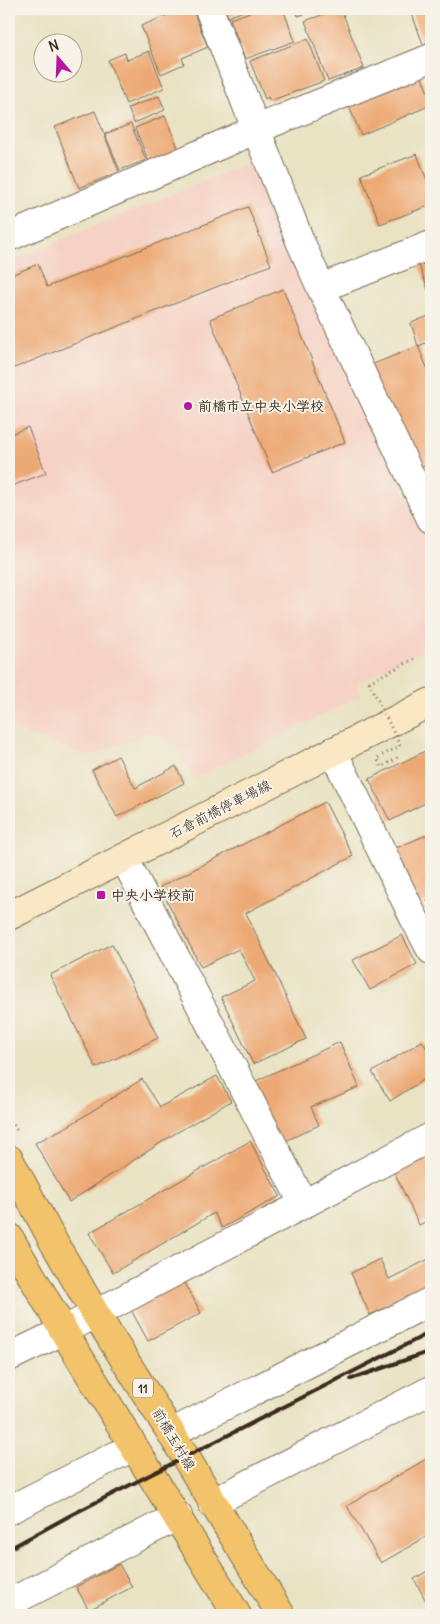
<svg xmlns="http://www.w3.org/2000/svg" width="440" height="1624" viewBox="0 0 440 1624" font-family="Delius,'Klee One',sans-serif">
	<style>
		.built { fill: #f6d1c5 }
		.building { fill: #eda975 }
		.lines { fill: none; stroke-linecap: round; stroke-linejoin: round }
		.minor-casing { stroke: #786b58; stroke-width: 30 }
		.secondary-casing { stroke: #786b58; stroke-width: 30 }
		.primary-casing { stroke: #786b58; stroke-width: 30 }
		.path { stroke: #786b58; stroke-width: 3; stroke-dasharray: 1 4; stroke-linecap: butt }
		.minor { stroke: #fff; stroke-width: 28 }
		.secondary { stroke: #fae7c3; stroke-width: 28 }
		.primary { stroke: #f2c36a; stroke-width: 28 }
		.rail { stroke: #3b2a1e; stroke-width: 4 }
		.path-bridge { stroke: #786b58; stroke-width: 3; stroke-dasharray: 1 4; stroke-linecap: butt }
		.poi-dot { fill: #b5179e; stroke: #f7f3e8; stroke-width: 2 }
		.labels { text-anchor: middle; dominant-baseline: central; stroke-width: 4; stroke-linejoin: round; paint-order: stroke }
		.shield { fill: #f7f3e8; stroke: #73665b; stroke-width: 1 }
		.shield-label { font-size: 12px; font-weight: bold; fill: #3b2a1e }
		.poi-label { font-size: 14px; font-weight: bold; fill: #3b2a1e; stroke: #f7f3e8; text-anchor: start }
		.street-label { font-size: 14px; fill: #3b2a1e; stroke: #f7f3e8 }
	</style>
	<rect width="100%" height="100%" fill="#f7f3e8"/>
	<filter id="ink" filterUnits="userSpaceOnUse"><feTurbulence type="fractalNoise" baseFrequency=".02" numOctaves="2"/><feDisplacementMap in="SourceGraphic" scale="10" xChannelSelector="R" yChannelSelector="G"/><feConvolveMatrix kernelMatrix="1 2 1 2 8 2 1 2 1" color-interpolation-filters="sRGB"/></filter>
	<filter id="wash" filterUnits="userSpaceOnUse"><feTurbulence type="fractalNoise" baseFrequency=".0096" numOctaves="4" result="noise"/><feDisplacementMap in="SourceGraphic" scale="20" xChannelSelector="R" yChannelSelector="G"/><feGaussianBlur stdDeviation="1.12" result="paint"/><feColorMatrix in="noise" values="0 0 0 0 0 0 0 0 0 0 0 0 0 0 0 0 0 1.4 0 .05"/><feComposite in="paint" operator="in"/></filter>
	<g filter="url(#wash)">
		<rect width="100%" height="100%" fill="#e9e3c4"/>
		<!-- built -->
		<polygon class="built" points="243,165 266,177 431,551 431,646 356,684 361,696 194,779 175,744 149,732 90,757 9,727 9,262"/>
		<g id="blocks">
			<!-- building -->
			<g class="building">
				<polygon points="182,9 192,9 208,47 182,58 184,64 161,74 141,26"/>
				<polygon points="225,9 249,9 228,17"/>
				<polygon points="258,9 283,9 295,41 245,59 230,19"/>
				<polygon points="296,9 318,9 298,16"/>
				<polygon points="338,9 341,9 364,68 328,81 305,21"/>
				<polygon points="426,9 431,9 431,41 423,44 412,14"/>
				<polygon points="308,39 324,81 270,101 268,97 265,99 250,61"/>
				<polygon points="149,51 164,88 126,104 108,60 125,53 127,60"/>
				<polygon points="419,70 431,100 431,105 361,135 346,99"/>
				<polygon points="159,96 165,110 134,123 128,108"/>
				<polygon points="95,111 119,172 79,188 55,127"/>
				<polygon points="165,116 179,150 149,162 135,128"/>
				<polygon points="131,124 146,160 120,170 105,134"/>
				<polygon points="417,154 431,191 431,205 380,224 361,175"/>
				<polygon points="248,207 271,265 9,370 9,276 38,264 47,287"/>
				<polygon points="431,261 431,298 419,265"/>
				<polygon points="283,289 345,442 272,472 210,319"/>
				<polygon points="431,315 431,341 418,346 411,323"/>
				<polygon points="418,346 431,377 431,463 411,471 366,367"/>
				<polygon points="28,427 46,473 9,487 9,435"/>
				<polygon points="431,748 431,800 390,821 369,779"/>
				<polygon points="118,756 135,788 176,766 184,783 117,817 92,770"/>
				<polygon points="325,802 353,856 246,913 306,1039 253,1064 221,997 255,981 239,949 201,967 160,887"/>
				<polygon points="431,833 431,899 411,908 387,852"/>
				<polygon points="402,935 417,964 370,990 353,960"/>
				<polygon points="112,944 158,1038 96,1068 50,975"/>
				<polygon points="422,1041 431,1055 431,1083 426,1078 390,1101 372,1072"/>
				<polygon points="340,1042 359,1087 311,1107 319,1125 275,1146 247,1085"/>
				<polygon points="217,1076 231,1101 176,1133 69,1202 35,1143 70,1125 142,1079 160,1107"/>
				<polygon points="250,1141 280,1196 222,1228 214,1213 113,1273 89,1233"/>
				<polygon points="423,1153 431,1170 431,1219 419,1225 392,1167"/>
				<polygon points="431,1258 431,1293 404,1308 400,1301 370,1315 351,1273 380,1259 389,1279"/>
				<polygon points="183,1279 201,1313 148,1341 130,1308"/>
				<polygon points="431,1456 431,1534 381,1563 347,1506"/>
				<polygon points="119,1564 132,1587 89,1610 76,1587"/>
				<polygon points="431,1569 431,1610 414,1579"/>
			</g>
		</g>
	</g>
	<g filter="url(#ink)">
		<use href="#blocks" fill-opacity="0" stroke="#786b58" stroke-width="1"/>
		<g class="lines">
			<defs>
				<g id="minor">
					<polyline points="209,9 300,241 321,288 431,519"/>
					<polyline points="9,237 257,129 431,58"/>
					<polyline points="321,288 431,245"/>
					<polyline points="333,751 414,918 431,950"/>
					<polyline points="124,858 303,1203"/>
					<polyline points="9,1357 63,1331 431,1137"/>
					<polyline points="171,1433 431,1301"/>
					<polyline points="212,1503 431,1390"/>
					<polyline points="9,1510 133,1447"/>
					<polyline points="9,1603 178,1516"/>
				</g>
				<polyline id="secondary" points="9,916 431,702"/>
				<g id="primary">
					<polyline points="9,1159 53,1241 95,1313 171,1433 281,1615"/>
					<polyline points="9,1237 76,1352 237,1615"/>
				</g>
			</defs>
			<!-- minor casing -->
			<use href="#minor" class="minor-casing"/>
			<!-- secondary casing -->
			<use href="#secondary" class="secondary-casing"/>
			<!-- primary casing -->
			<use href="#primary" class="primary-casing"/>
			<!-- path -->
			<g class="path">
				<polyline points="369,682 416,658"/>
				<polyline points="9,1116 17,1131"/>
			</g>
			<!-- minor -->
			<use href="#minor" class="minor"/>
			<!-- secondary -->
			<use href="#secondary" class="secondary"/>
			<!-- primary -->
			<use href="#primary" class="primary"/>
			<!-- rail -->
			<g class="rail">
				<polyline points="351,1379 431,1351"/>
				<polyline points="9,1549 71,1515 431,1332"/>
			</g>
			<!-- path-bridge -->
			<polyline class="path-bridge" points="369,682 400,746 377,758 381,767 396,759 399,755"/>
		</g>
	</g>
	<!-- markers -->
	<g class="poi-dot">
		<circle cx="188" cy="406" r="5"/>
		<rect x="96" y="890" width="10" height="10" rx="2.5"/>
	</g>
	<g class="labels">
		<!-- shield labels -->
		<rect class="shield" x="133" y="1378.5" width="20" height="19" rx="4"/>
		<g class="shield-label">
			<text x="143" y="1388">11</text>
		</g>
		<!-- poi labels -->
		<g class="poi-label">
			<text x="198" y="406">前橋市立中央小学校</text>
			<text x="111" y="895">中央小学校前</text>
		</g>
		<!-- street labels -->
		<g class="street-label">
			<text transform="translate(220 809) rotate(-27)">石倉前橋停車場線</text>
			<text transform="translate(174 1439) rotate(59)">前橋玉村線</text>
		</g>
	</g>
	<!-- margin -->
	<rect width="440" height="1624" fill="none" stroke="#f7f3e8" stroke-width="30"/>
	<!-- north arrow -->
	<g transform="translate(58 58) rotate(341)"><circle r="24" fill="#f7f3e8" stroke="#aca397"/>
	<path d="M0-4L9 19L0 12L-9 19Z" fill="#b5179e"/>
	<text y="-8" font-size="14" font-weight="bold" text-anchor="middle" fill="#3b2a1e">N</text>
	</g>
</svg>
